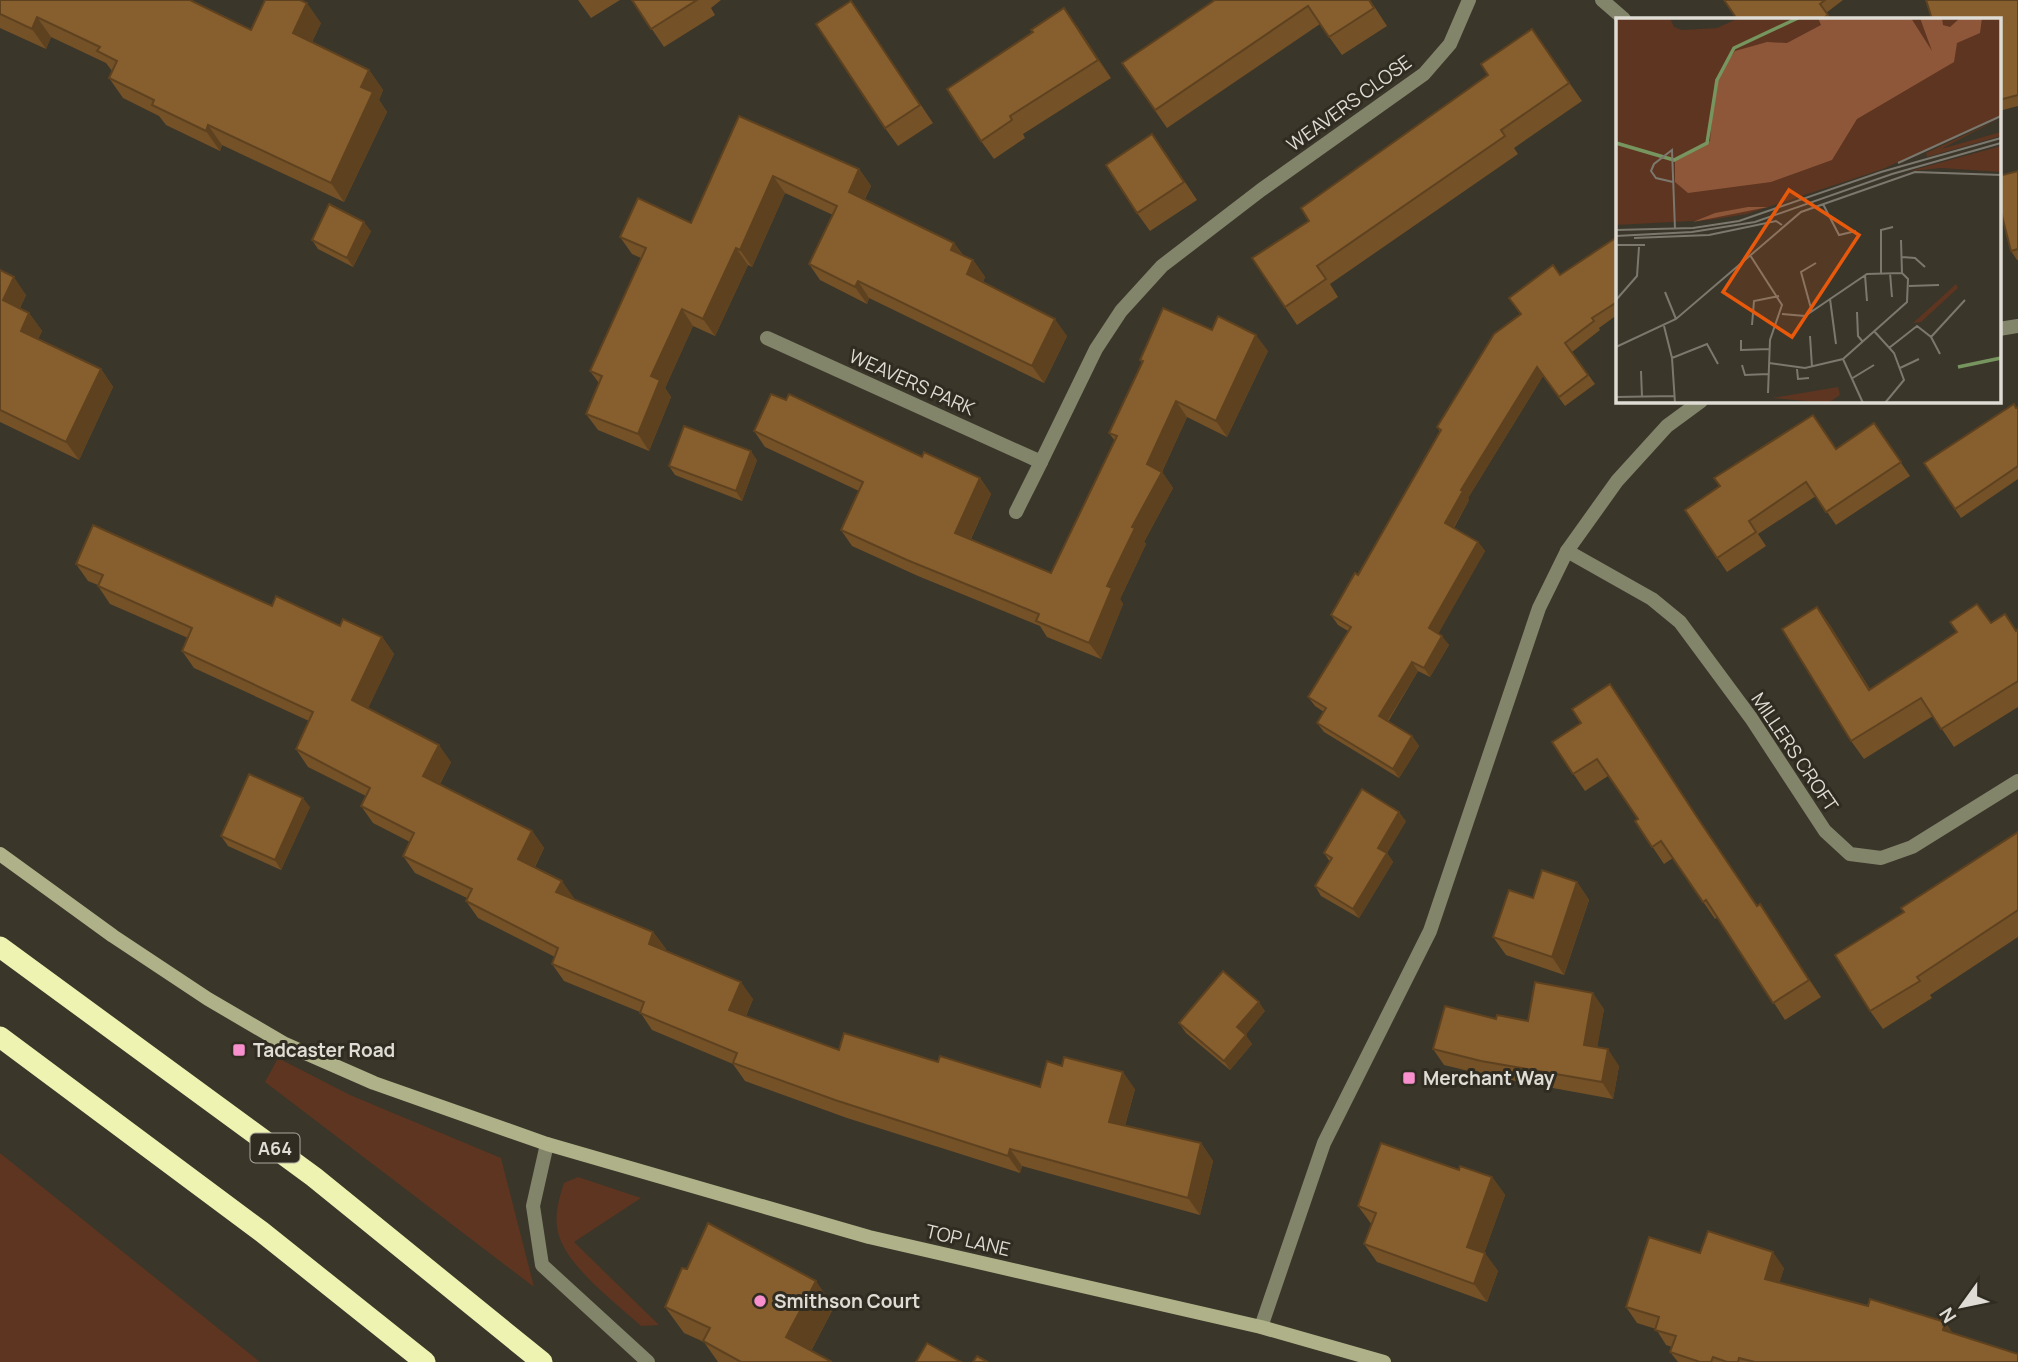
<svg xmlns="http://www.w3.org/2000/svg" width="2018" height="1362" viewBox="0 0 2018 1362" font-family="Manrope,sans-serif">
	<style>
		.green { fill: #5d3520 }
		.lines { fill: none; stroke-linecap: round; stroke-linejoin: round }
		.street { stroke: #83856b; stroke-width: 14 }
		.secondary { stroke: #afb288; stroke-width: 14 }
		.highway { stroke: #eff3b1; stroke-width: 21 }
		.wall { fill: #745127 }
		.shaded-wall { fill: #5e4220 }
		.building { fill: #875e2d; stroke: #5e4220; stroke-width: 2 }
		.poi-dot { fill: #f790cd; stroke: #302c21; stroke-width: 2.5 }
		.labels { text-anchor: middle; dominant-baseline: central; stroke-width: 6; stroke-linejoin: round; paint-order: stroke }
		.shield { fill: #302c21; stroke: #aaa79e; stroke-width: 2 }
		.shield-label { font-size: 18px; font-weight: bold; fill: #dedcd4 }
		.street-label { font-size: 19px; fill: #dedcd4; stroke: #302c21 }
		.poi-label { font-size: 19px; font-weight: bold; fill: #dedcd4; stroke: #302c21; text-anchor: start }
		.inset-river { fill: none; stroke: #77955f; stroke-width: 3.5 }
		.inset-road { fill: none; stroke: #7c786e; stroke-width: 2 }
		.view { fill: #e8590c; fill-opacity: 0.15; stroke: #e8590c; stroke-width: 3.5 }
		.inset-edge { fill: none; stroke: #dedcd4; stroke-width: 3.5 }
	</style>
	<rect width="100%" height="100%" fill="#3a362a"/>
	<!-- green -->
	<g class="green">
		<polygon points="278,1058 350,1095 501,1158 534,1287 265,1082"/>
		<polygon points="0,1153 260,1362 0,1362"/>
		<path d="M578 1177 641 1198 574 1242 659 1325 641 1326C616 1303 565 1265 558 1232 554 1216 559 1198 564 1183Z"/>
	</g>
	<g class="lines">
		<!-- street -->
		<g class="street">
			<polyline points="1602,0 1624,19"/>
			<polyline points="1999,329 2018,326"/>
			<polyline points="767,338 1041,462 1096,349 1121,311 1162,266 1261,190 1424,74 1450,44 1469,0"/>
			<polyline points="1016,512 1041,462"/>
			<polyline points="1567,551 1652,599 1680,622 1751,718 1825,831 1850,854 1881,858 1912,847 2018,781"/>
			<polyline points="547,1144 533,1206 542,1265 648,1362"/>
			<polyline points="1261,1327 1324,1143 1430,931 1539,608 1567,551 1617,481 1667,426 1701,401"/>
		</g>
		<!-- secondary -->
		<polyline class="secondary" points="0,854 113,936 208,999 285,1044 374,1083 547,1144 869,1237 1261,1327 1384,1362"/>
		<!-- highway -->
		<g class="highway">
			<polyline points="0,947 314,1177 542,1362"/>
			<polyline points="0,1037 262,1232 425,1362"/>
		</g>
	</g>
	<!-- wall -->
	<g class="wall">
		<polygon points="0,0 251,30 321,23 312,42 369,70 383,90 379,100 387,112 344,202 222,145 220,151 166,125 159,116 123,98 109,78 112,71 106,63 51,37 46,49 0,28"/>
		<polygon points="578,0 620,0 591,18"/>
		<polygon points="632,0 721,0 711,8 715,15 664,47"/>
		<polygon points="1215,0 1370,0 1387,26 1342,55 1320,24 1167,128 1122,63"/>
		<polygon points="1724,0 1843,0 1826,13 1831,19 1737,19"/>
		<polygon points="2018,0 2018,106 1999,111 1999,19"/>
		<polygon points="851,1 933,123 898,146 885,128"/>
		<polygon points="1077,26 1111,78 1023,134 1025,138 994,159 981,141 1033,32"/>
		<polygon points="1532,29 1582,101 1514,148 1518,154 1330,284 1338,297 1297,325 1285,307 1309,221 1488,75"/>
		<polygon points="739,116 859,169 871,186 865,199 954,243 963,255 973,260 985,277 983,282 1067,336 1044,383 869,298 867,304 820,280 809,264 833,215 785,193 752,267 748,265 715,336 693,326 665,388 671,397 649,451 598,430 586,414 599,383 590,371 641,258 632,254 620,237 691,223"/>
		<polygon points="1165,152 1197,200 1150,231 1137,213"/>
		<polygon points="2018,171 2018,260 2017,260 2011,251"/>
		<polygon points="371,231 353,267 318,249 312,240"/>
		<polygon points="1617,237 1617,315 1599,328 1600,330 1572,352 1595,384 1565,406 1543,376 1468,498 1469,500 1454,528 1478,542 1485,551 1438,633 1449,645 1430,677 1418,671 1388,722 1412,736 1419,746 1399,778 1324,732 1317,723 1324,712 1315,706 1308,697 1348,631 1338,625 1331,615 1358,575 1440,432 1437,427 1521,315 1560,275"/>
		<polygon points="0,270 26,295 20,308 29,313 42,331 38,339 101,369 113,387 79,460 0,422"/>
		<polygon points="1212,330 1268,351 1227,437 1187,417 1162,472 1173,488 1144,542 1146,544 1120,599 1123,604 1101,659 1047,637 1040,626 918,576 852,546 841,530 859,491 765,447 754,431 922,457 980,478 991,494 971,539 1051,573 1115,441 1109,433 1142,363 1140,360"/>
		<polygon points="2018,407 2018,479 1961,518 1924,463"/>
		<polygon points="1874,423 1910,476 1836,525 1816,496 1758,534 1766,546 1727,572 1685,510 1836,449"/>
		<polygon points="757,460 742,501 675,475 669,466"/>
		<polygon points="76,564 272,606 340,626 382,637 394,654 368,708 451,762 440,784 532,831 544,848 535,867 574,898 573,899 653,932 666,949 665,950 753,999 746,1016 839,1050 938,1062 1040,1087 1135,1089 1125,1126 1201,1143 1213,1161 1200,1215 1022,1166 1020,1173 847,1118 745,1081 733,1064 652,1030 640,1012 564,981 552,964 555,957 478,918 466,901 467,898 415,873 403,856 410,842 373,823 361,806 366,796 308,767 296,749 309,721 194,668 182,651 188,638 110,604 98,586 98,585 88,581"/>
		<polygon points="1817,607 1830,625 1870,689 1991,623 2016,630 2018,629 2018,707 1954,747 1933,716 1864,759 1851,741"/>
		<polygon points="1622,701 1708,834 1757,906 1771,921 1821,997 1785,1020 1718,917 1715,919 1673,858 1664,864 1635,821 1638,819 1608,776 1585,791 1552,742"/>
		<polygon points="310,807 281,870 228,846 221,836"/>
		<polygon points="1406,821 1387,853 1393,862 1359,918 1321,896 1315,886 1330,862 1324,853"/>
		<polygon points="2018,832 2018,937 1930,995 1932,998 1883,1029 1870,1011 1904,912"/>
		<polygon points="1577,882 1589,900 1564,975 1506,955 1493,937 1533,898"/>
		<polygon points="1604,1009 1597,1047 1619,1066 1613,1099 1493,1077 1444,1065 1433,1049 1496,1019 1528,1021"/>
		<polygon points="1265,1011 1245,1035 1252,1044 1230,1070 1186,1033 1179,1023"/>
		<polygon points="1459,1170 1492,1177 1505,1195 1484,1253 1498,1271 1487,1302 1377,1262 1364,1244 1372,1225 1358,1206"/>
		<polygon points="1700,1253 1784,1268 1779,1283 1868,1306 1945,1322 1953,1334 2018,1362 1678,1362 1670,1352 1672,1347 1666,1345 1656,1329 1637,1323 1626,1307"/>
		<polygon points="665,1307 834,1307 811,1351 832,1362 718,1362 704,1342 684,1333"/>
	</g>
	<!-- shaded-wall -->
	<g class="shaded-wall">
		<polygon points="307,3 321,23 307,53 293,33"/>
		<polygon points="1064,8 1077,26 1111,78 1098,60"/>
		<polygon points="37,17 51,37 46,49 32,29"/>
		<polygon points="369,70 383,90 379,100 387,112 344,202 331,183 361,87"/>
		<polygon points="208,125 222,145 220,151 206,131"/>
		<polygon points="859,169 871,186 860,208 849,192"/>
		<polygon points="773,176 785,193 752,267 740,250"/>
		<polygon points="364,222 371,231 353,267 347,258"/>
		<polygon points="954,243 966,260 951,250"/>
		<polygon points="736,248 748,265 715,336 703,319"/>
		<polygon points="973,260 985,277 979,291 967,274"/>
		<polygon points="14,277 26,295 15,318 3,300"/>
		<polygon points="858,281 869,298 867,304 855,287"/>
		<polygon points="682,309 693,326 665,388 671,397 649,451 638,434 651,376"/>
		<polygon points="29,313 42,331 33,349 21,331"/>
		<polygon points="1055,319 1067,336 1044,383 1032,366"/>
		<polygon points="1256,335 1268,351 1227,437 1216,421"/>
		<polygon points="1537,367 1543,376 1468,498 1469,500 1451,532 1445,523 1461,490"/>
		<polygon points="101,369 113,387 79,460 66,442"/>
		<polygon points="1176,401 1187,417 1162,472 1173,488 1144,542 1146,544 1120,599 1123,604 1101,659 1089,643 1147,464"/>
		<polygon points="751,451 757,460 742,501 736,491"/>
		<polygon points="980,478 991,494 966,549 955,533"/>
		<polygon points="1478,542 1485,551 1436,638 1429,628"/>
		<polygon points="1817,607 1830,625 1881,708 1869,690"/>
		<polygon points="1442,636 1449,645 1430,677 1424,668"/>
		<polygon points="382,637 394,654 364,717 352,700"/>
		<polygon points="1412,662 1418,671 1385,725 1379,716"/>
		<polygon points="1610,684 1622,701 1708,834 1697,817"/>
		<polygon points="1412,736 1419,746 1399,778 1393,769"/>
		<polygon points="439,745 451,762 435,793 423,776"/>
		<polygon points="303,798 310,807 281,870 275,860"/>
		<polygon points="1399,812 1406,821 1387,853 1393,862 1359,918 1353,909 1378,848"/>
		<polygon points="532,831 544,848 530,876 518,859"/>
		<polygon points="562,881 574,898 568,909 556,892"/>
		<polygon points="1577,882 1589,900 1564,975 1552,957"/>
		<polygon points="1760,904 1771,921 1821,997 1809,980"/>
		<polygon points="653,932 666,949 661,961 649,944"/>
		<polygon points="741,982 753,999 741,1027 729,1010"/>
		<polygon points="1593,993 1604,1009 1595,1061 1584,1045"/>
		<polygon points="1259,1002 1265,1011 1244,1037 1237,1027"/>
		<polygon points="1246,1035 1252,1044 1230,1070 1224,1061"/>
		<polygon points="1608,1049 1619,1066 1613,1099 1602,1082"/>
		<polygon points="1123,1072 1135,1089 1121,1140 1109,1122"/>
		<polygon points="1201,1143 1213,1161 1200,1215 1188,1198"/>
		<polygon points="1010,1149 1022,1166 1020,1173 1008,1156"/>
		<polygon points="1492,1177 1505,1195 1480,1265 1467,1247"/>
		<polygon points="1773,1252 1784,1268 1776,1294 1765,1279"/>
		<polygon points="1485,1253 1498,1271 1487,1302 1474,1284"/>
		<polygon points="816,1281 834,1307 805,1362 786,1337"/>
		<polygon points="1945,1322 1956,1338 1943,1330"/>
	</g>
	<!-- building -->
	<g class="building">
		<polygon points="0,0 190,0 251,30 265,0 300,0 307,3 293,33 369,70 361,87 373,92 331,183 208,125 206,131 152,105 154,100 109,78 117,61 97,51 100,47 37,17 32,29 0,14"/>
		<polygon points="632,0 697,0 651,29"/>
		<polygon points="1215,0 1369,0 1374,8 1329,37 1308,6 1155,110 1122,63"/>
		<polygon points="1724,0 1825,0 1820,4 1828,15 1822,19 1737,19"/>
		<polygon points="1926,0 2018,0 2018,95 1999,100 1999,19 1932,19"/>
		<polygon points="851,1 920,105 885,128 816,24"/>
		<polygon points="1064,8 1098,60 1010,116 1012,120 981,141 947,89 1033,32 1031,30"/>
		<polygon points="1532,29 1569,83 1501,130 1505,136 1317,266 1326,279 1285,307 1252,258 1309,221 1301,208 1488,75 1481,64"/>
		<polygon points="739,116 859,169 849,192 954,243 951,250 973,260 967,274 1055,319 1032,366 858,281 855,287 809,264 837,206 773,176 740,250 736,248 703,319 682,309 651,376 660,380 638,434 586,414 602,376 590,371 646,248 620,237 638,198 691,223"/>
		<polygon points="1152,134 1184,182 1137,213 1106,165"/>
		<polygon points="2018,171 2018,249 2011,251 1999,204 1999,176"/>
		<polygon points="329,204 364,222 347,258 312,240"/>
		<polygon points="1617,237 1617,302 1592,318 1594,321 1565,343 1588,375 1559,397 1537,367 1461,490 1463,491 1445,523 1478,542 1429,628 1442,636 1424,668 1412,662 1379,716 1412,736 1393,769 1317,723 1326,708 1308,697 1351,627 1331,615 1355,573 1358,575 1441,430 1437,427 1494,334 1521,314 1509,298 1553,265 1560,275"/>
		<polygon points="0,270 14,277 3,300 29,313 21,331 101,369 66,442 0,410"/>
		<polygon points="1163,308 1212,330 1218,316 1256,335 1216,421 1176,401 1147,464 1162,472 1132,527 1135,528 1107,586 1112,588 1089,643 1036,621 1039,614 907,560 841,530 863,482 754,431 771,394 786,400 789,394 922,457 924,452 980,478 955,533 1051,573 1117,436 1109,433 1143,361 1140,360"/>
		<polygon points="2014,404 2016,408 2018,407 2018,466 1955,509 1924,463"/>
		<polygon points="1813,415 1836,449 1874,423 1901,462 1826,512 1806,482 1749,521 1756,532 1717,558 1685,510 1720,486 1714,478"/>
		<polygon points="684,426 751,451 736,491 669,466"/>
		<polygon points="93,525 272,606 276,596 340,626 343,619 382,637 352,700 439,745 423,776 532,831 518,859 562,881 556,892 653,932 649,944 741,982 729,1010 839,1050 844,1033 938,1062 940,1056 1040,1087 1047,1061 1062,1066 1064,1057 1123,1072 1109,1122 1201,1143 1188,1198 1010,1149 1008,1156 835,1100 733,1063 737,1053 640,1013 644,1002 552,964 558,948 466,901 472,889 403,856 414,833 361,806 370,788 296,749 313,712 182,651 192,628 98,586 103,575 76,564"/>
		<polygon points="1977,604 1991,623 2005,614 2016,631 2018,629 2018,681 1941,729 1921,698 1851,741 1782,629 1817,607 1869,690 1957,632 1950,622"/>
		<polygon points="1610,684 1697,817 1757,906 1760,904 1809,980 1773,1003 1706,900 1703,902 1661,841 1652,847 1635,821 1638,819 1597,759 1573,774 1552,742 1581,723 1572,709"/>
		<polygon points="249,774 303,798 275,860 221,836"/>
		<polygon points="1362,789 1399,812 1378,848 1387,853 1353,909 1315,886 1332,858 1324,853"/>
		<polygon points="2018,832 2018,910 1917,977 1920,981 1870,1011 1835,955 1904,912 1901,908"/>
		<polygon points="1542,870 1577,882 1552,957 1493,937 1509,890 1533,898"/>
		<polygon points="1223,971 1259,1002 1237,1027 1246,1035 1224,1061 1179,1023"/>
		<polygon points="1535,982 1593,993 1584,1045 1608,1049 1602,1082 1481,1061 1433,1049 1445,1006 1496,1019 1497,1015 1528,1021"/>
		<polygon points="1381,1143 1459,1170 1460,1166 1492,1177 1467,1247 1485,1253 1474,1284 1364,1244 1376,1213 1358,1206"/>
		<polygon points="708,1223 816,1281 786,1337 832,1362 741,1362 703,1341 710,1328 665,1307 682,1268 687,1269"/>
		<polygon points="1708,1231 1773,1252 1765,1279 1868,1306 1870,1299 1945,1322 1943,1330 2018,1354 2018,1362 1755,1362 1739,1358 1738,1362 1727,1362 1713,1357 1711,1362 1700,1362 1670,1352 1676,1336 1655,1330 1659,1317 1626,1307 1649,1237 1700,1253"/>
		<polygon points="927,1343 961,1362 916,1362"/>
		<polygon points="977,1356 988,1362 973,1362"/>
	</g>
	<!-- markers -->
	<g class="poi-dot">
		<rect x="232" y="1043" width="14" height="14" rx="3.5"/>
		<rect x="1402" y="1071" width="14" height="14" rx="3.5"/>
		<circle cx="760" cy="1301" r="7"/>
	</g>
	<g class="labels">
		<!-- shield labels -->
		<rect class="shield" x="250.5" y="1133.5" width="49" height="29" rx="5"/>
		<g class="shield-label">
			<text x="275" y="1148">A64</text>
		</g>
		<!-- street labels -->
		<g class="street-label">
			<text transform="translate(1349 103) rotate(-36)">WEAVERS CLOSE</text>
			<text transform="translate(912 382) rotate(24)">WEAVERS PARK</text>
			<text transform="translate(1795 752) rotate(56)">MILLERS CROFT</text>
			<text transform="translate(968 1240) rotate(13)">TOP LANE</text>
		</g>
		<!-- poi labels -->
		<g class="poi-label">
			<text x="253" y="1050">Tadcaster Road</text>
			<text x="1423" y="1078">Merchant Way</text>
			<text x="774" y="1301">Smithson Court</text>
		</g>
	</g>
	<!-- overview -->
	<g transform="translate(1616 18)">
		<rect width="385" height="385" fill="#3a362a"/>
		<path d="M0 0H54L58 9 66 12 101 10 123 0H385V97L267 151 131 196 94 202 0 207ZM385 100 325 131 385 114V118L311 139 310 135ZM385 128V154L325 150 294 153ZM340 266 342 270 305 304 297 305ZM222 369 224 377 212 385 156 380Z" fill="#5d3520"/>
		<path d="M202 0H295L316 33 304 0H326L327 7 334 9 344 0H366L364 15 341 25 338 44 241 101 216 142 155 164 72 175 59 164V141L94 123 99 62 119 33 151 24 171 25 205 7ZM132 189H152L77 204 99 195Z" fill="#8e573a"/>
		<path class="inset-river" d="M0 125 58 142 91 125 101 62 118 30 182 0M342 349 385 340"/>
		<path class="inset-road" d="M282 145 385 98M57 164 40 160 35 153 38 146 56 132 59 211M207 186 223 217 240 213M0 212 77 210 123 203 265 154 385 120M0 218 76 214 139 204 276 156 385 125M18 220 93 217 160 203 166 207M285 222 286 255M0 227H29M134 237 166 287 154 322 152 375M286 239 299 240 309 249M265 255V212L277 209M274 255 276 279M249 257 251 283M293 268 323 267M49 274 60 301M214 281 220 326M0 282 21 258 23 229M196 294 185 254 200 245M241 294 242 318 247 324M136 307 138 283 163 278M48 308 56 340 59 385M258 313 278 335 288 362 269 385M194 318 196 349M315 319 349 282M125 322V332L154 331M0 329 60 301 185 194 299 154 385 157M273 330 301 308 315 319 324 336M56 340 91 326 102 346M227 341 247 385M153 345 189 350 227 341 291 284 292 261 286 255 251 256 189 298 166 296M126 347 129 357 152 356M284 350 303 341M181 351 182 361 193 360M25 353 26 379M235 361 258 347M0 379 59 378"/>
		<path class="view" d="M173 172 243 217 176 319 107 274Z"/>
		<rect width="385" height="385" class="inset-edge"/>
	</g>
	<!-- north arrow -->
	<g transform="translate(1962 1306) rotate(237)" stroke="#302c21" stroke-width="5" paint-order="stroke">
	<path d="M0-5L12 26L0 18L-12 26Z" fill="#dedcd4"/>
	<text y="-10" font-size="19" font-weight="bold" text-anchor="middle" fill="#dedcd4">N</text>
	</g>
</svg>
